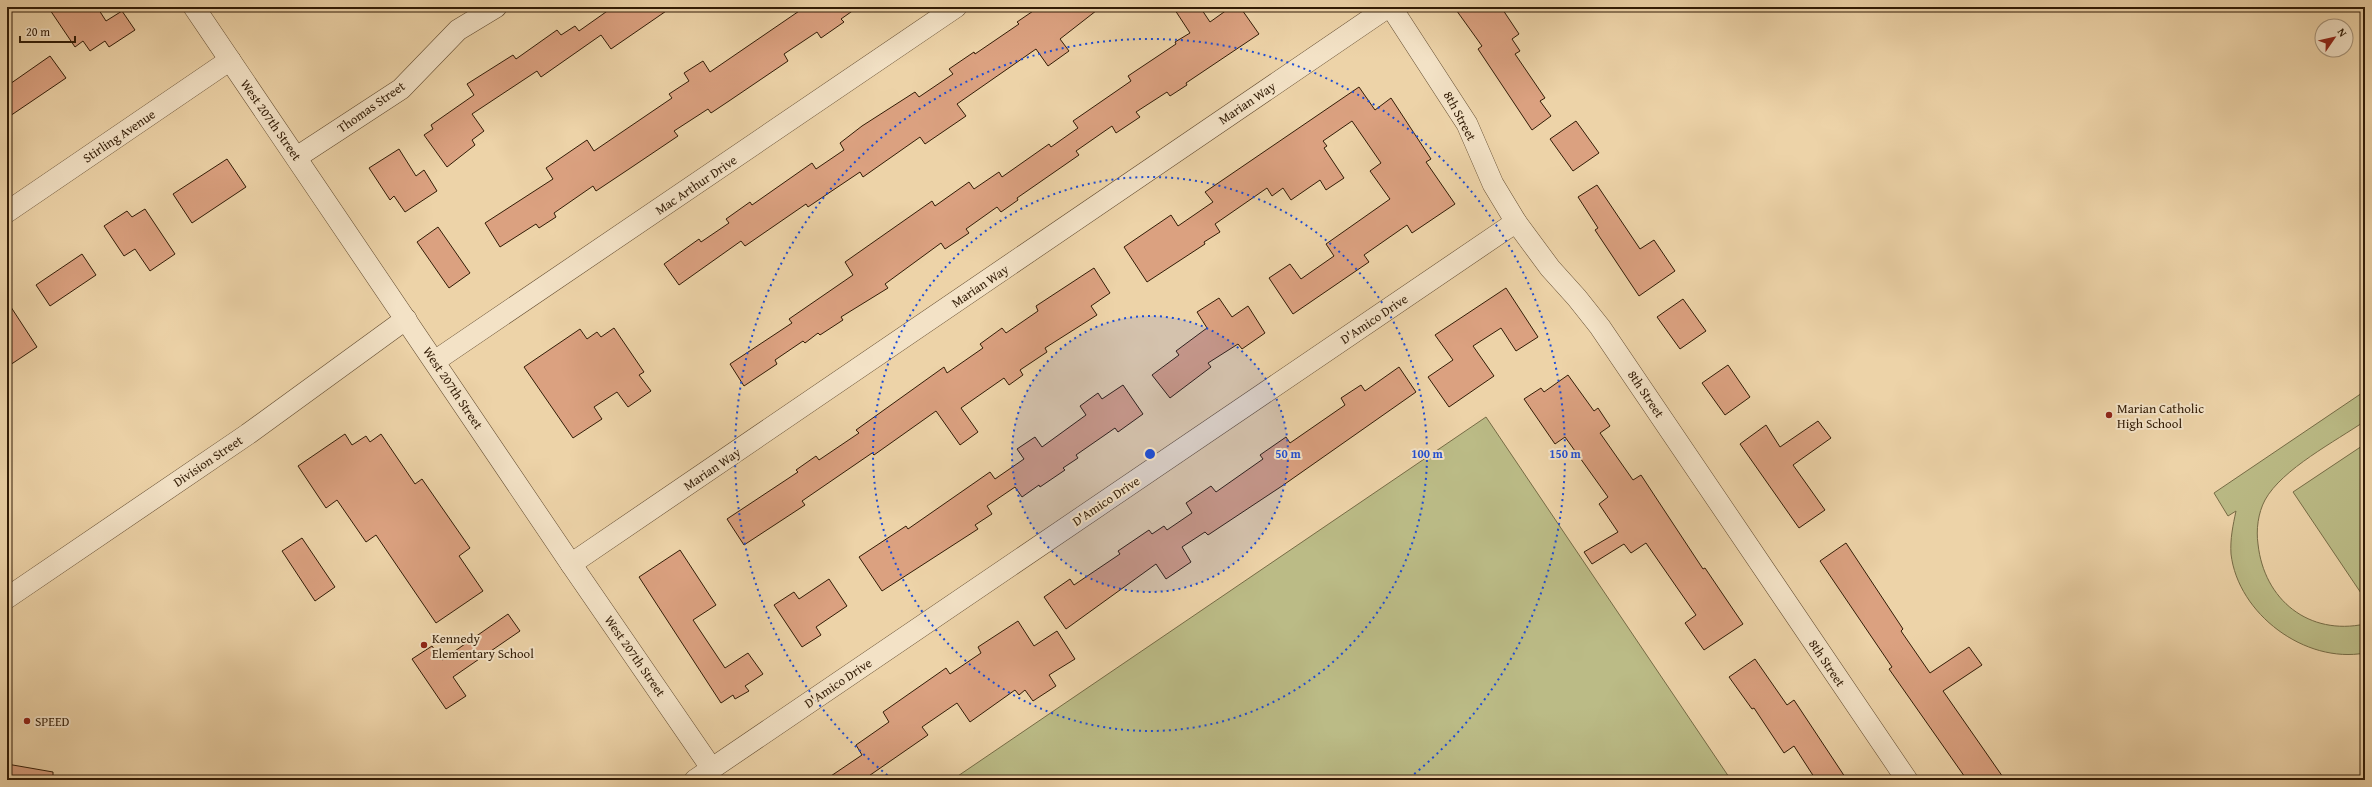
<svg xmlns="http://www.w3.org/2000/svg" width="2372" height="787" viewBox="0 0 2372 787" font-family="'Gentium Book Plus',serif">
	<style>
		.green { fill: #bbbb86; stroke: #766c46 }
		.building { fill: #dba180; stroke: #321c06 }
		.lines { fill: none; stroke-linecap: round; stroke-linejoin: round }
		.minor-casing { stroke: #614a2e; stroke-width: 22 }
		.minor { stroke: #f3e2c6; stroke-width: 21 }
		.ring { fill: none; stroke: #1d4ed8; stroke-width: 2; stroke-dasharray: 2 4 }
		.poi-dot { fill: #8f2418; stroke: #f3e2c6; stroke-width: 1.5 }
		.labels { text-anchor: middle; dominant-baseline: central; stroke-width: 4; stroke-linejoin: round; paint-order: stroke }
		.street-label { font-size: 13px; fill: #321c06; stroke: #f3e2c6 }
		.poi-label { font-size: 13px; fill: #321c06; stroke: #f3e2c6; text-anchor: start }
		.centre { fill: #1d4ed8; stroke: #f3e2c6; stroke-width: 2 }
		.ring-label { font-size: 12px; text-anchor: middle; font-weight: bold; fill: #1d4ed8; stroke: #f3e2c6; stroke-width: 4; stroke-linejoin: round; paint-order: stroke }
	</style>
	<rect width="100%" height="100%" fill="#edd3a8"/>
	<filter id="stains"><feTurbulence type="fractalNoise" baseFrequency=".005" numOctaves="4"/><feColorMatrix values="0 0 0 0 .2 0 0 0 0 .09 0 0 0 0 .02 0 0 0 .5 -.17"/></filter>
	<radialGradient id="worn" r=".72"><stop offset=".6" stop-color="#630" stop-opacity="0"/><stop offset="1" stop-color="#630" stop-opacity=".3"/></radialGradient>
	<!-- green -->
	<g class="green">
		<path d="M2365 391V421C2336 441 2282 469 2265 500 2258 513 2256 530 2258 544 2264 600 2309 636 2365 624V653C2305 664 2238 614 2231 554 2230 539 2233 525 2236 511L2228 516 2214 493Z"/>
		<polygon points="1486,417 1731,780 952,780"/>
		<polygon points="2365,444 2365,599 2293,492"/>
	</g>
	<!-- building -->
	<g class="building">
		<polygon points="48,7 97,7 106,21 122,11 135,30 109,47 105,41 90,51 83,41 75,47"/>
		<polygon points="613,7 672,7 611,49 601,35 541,77 537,71 472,114 484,131 472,140 475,145 447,167 424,135 433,129 431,125 474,95 467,84 513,55 516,59 557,30 561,35 575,26 579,31"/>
		<polygon points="805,7 858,7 841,19 844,22 821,38 817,32 784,54 788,61 729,101 711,113 708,109 674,131 678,136 629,169 596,191 593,186 554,213 556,217 539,228 536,224 500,247 485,223 553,179 546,168 587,140 594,151 672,98 669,94 689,81 684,73 703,61 710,72"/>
		<polygon points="1039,7 1101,7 1060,39 1069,51 1048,66 1036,49 957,104 966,116 925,144 920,137 863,177 860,172 808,207 806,204 745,246 741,241 679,285 664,264 699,239 701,242 729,223 726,219 750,202 752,205 812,163 816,169 844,150 840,143 862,126 915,92 919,97 953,74 949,69 974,52 975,54 1019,24 1017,22"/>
		<polygon points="1173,7 1200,7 1210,22 1231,7 1240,7 1259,34 1186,83 1187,85 1170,96 1167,92 1136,112 1140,117 1116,133 1112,126 1076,151 1079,155 1017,198 1018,200 1001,212 997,207 966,229 969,233 945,249 941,243 885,284 888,288 841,317 843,320 820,335 818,333 805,343 803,341 775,360 777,364 744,386 730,364 792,323 789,319 853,275 845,262 932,201 935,206 969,182 974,189 999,172 1002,177 1049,144 1051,147 1078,128 1073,121 1131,81 1128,76 1176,44 1175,42 1190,33"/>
		<polygon points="1454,7 1501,7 1519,34 1512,39 1520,51 1515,54 1545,98 1540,101 1551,116 1532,130 1478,49 1482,46"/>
		<polygon points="50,56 66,78 7,118 7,86"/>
		<polygon points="1359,87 1375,110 1391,98 1431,159 1426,162 1455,204 1412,233 1407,225 1364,255 1369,262 1293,314 1269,278 1290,264 1301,279 1334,256 1326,244 1390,199 1370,171 1381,163 1352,121 1323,141 1327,146 1324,148 1344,178 1326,190 1320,180 1291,200 1283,188 1272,196 1267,188 1215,224 1220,232 1204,242 1205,244 1147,282 1124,247 1171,215 1178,226 1213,202 1205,192"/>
		<polygon points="1576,121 1599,153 1573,171 1550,139"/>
		<polygon points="399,149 416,176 424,170 437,191 405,212 394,196 390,200 369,168"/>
		<polygon points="227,159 246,187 192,223 173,194"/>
		<polygon points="1597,185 1640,249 1654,240 1675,271 1639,296 1595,230 1598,228 1578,197"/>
		<polygon points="145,209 175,254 150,271 135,249 124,256 104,226 127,211 132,217"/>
		<polygon points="438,227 470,273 449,288 417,242"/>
		<polygon points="82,254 96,275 50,306 36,285"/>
		<polygon points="1094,268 1110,293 1091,306 1097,315 1045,348 1047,352 1020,370 1023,375 1009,385 1004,378 961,408 978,432 960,445 936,411 874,455 872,453 802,501 805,505 744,545 727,519 798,472 796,470 816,456 819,460 859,433 856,430 944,367 947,373 983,348 980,344 1002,328 1006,333 1038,311 1036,306"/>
		<polygon points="1506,288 1538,337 1516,351 1501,328 1473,346 1494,376 1449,407 1428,377 1453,360 1435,335"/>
		<polygon points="1219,298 1232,317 1248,306 1265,333 1242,349 1238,344 1208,363 1211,367 1170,398 1152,375 1179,355 1176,351 1207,328 1197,312"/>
		<polygon points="1683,299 1706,331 1680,349 1657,317"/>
		<polygon points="7,301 37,347 7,367"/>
		<polygon points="614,328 644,372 639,375 651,391 628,407 617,392 594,407 602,419 573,438 524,367 580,329 587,339 597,332 601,337"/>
		<polygon points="1728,365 1750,397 1725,415 1702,383"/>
		<polygon points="1399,367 1416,392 1282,486 1208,535 1205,532 1182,547 1191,562 1166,579 1156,564 1066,629 1044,597 1070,579 1074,585 1120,554 1118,551 1149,530 1152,534 1164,526 1167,530 1192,513 1186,503 1211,486 1216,492 1263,459 1260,455 1286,437 1290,443 1345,405 1341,398 1361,385 1365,391"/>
		<polygon points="1568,375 1594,411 1598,408 1610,426 1600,433 1633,480 1641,475 1703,569 1705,568 1743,624 1704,650 1685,623 1696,615 1646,543 1631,553 1624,544 1592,564 1584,552 1618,532 1599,504 1608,497 1565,437 1555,444 1524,399 1541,388 1544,392"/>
		<polygon points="1123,385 1143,414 1118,432 1115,428 1076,455 1078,458 1063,468 1065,470 1040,487 1039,485 1022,497 1015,487 987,506 992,514 975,525 978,529 882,591 859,557 906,526 908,529 990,472 995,479 1024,459 1017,449 1035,437 1042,447 1086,415 1080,406 1098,393 1102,399"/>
		<polygon points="1818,421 1831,438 1793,465 1825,510 1799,528 1740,444 1766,425 1780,447"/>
		<polygon points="345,434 352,445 366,436 370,442 381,434 415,484 422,479 470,548 459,556 483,591 436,623 376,535 366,542 337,500 326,508 298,466"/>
		<polygon points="302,538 335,587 315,601 282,551"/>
		<polygon points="1846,543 1903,629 1901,631 1930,673 1969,647 1982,665 1943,691 2005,780 1967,780 1889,669 1892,667 1820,561"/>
		<polygon points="680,550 716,605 693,620 725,668 748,653 763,674 745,686 749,691 735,699 733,695 721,703 639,577"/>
		<polygon points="829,579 847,606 816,627 821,635 802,647 774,605 794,592 799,599"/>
		<polygon points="508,614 520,631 453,677 466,696 446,709 412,659 432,646 442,660"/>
		<polygon points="1018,621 1034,646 1057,631 1075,659 1049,675 1056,686 1033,701 1025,690 1019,695 1015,690 970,722 957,703 922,727 928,735 863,780 825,780 862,755 856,745 889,722 883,712 946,668 950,674 981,653 978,647"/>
		<polygon points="1755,659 1787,705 1794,700 1847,780 1816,780 1794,746 1784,753 1754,708 1752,709 1729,677"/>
		<polygon points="7,764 53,772 53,780 7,780"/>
	</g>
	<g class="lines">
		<defs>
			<g id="minor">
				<polyline points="194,7 571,564 712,769"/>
				<polyline points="1391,7 1467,124 1493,184 1516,222 1550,268 1577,298 1600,327 1907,780"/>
				<polyline points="297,157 401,89 458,30 496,7"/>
				<polyline points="7,212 230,60"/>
				<polyline points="435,361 956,7"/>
				<polyline points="571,564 1388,7"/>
				<polyline points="7,598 248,434 406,319"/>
				<polyline points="695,780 1516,222"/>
			</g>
		</defs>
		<!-- minor casing -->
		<use href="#minor" class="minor-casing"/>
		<!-- minor -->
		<use href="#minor" class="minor"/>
	</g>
	<!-- distance rings -->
	<circle cx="1150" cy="454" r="138" fill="#1d4ed8" fill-opacity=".12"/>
	<g class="ring">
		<circle cx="1150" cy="454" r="138"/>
		<circle cx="1150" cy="454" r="277"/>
		<path d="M892 779A415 415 0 1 1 1408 779"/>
	</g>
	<!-- markers -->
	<g class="poi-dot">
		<circle cx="2109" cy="415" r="4"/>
		<circle cx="424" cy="645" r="4"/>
		<circle cx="27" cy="721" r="4"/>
	</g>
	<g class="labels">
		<!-- street labels -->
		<g class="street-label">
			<text transform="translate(1247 103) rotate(-34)">Marian Way</text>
			<text transform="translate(371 107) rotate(-35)">Thomas Street</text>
			<text transform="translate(1460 116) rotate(62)">8th Street</text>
			<text transform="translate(271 120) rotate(55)">West 207th Street</text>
			<text transform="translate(119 136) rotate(-34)">Stirling Avenue</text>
			<text transform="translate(696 185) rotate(-34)">Mac Arthur Drive</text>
			<text transform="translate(980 286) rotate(-34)">Marian Way</text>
			<text transform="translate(1374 319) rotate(-34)">D'Amico Drive</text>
			<text transform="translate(453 388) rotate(56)">West 207th Street</text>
			<text transform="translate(1646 394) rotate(56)">8th Street</text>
			<text transform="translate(208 461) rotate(-34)">Division Street</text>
			<text transform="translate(712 469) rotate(-34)">Marian Way</text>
			<text transform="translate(1106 501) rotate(-34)">D'Amico Drive</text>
			<text transform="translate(635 656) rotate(55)">West 207th Street</text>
			<text transform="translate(1827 663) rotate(56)">8th Street</text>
			<text transform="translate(838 683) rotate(-34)">D'Amico Drive</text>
		</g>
		<!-- poi labels -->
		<g class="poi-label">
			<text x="2117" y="408">Marian Catholic<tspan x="2117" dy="15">High School</tspan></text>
			<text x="432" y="638">Kennedy<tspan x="432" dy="15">Elementary School</tspan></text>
			<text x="35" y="721">SPEED</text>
		</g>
	</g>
	<circle cx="1150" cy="454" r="6" class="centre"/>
	<g class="ring-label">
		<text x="1288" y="458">50 m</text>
		<text x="1427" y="458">100 m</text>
		<text x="1565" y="458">150 m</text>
	</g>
	<!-- margin -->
	<rect width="2372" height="787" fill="none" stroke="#edd3a8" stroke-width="24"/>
	<rect x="8" y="8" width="2356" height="771" fill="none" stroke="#321c06" stroke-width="2"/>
	<rect x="12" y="12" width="2348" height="763" fill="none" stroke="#321c06"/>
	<!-- north arrow -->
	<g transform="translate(2334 38) rotate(56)"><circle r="19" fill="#f3e2c6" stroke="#a69379"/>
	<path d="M0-3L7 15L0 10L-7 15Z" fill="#8f2418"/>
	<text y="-6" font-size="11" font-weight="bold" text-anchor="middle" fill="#321c06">N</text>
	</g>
	<!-- scale -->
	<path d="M20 36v6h55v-6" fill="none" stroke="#321c06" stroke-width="2"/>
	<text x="26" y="36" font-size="12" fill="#321c06" stroke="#f3e2c6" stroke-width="3" paint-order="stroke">20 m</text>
	<rect width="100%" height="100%" filter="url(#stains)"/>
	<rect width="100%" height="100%" fill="url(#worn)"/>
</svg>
